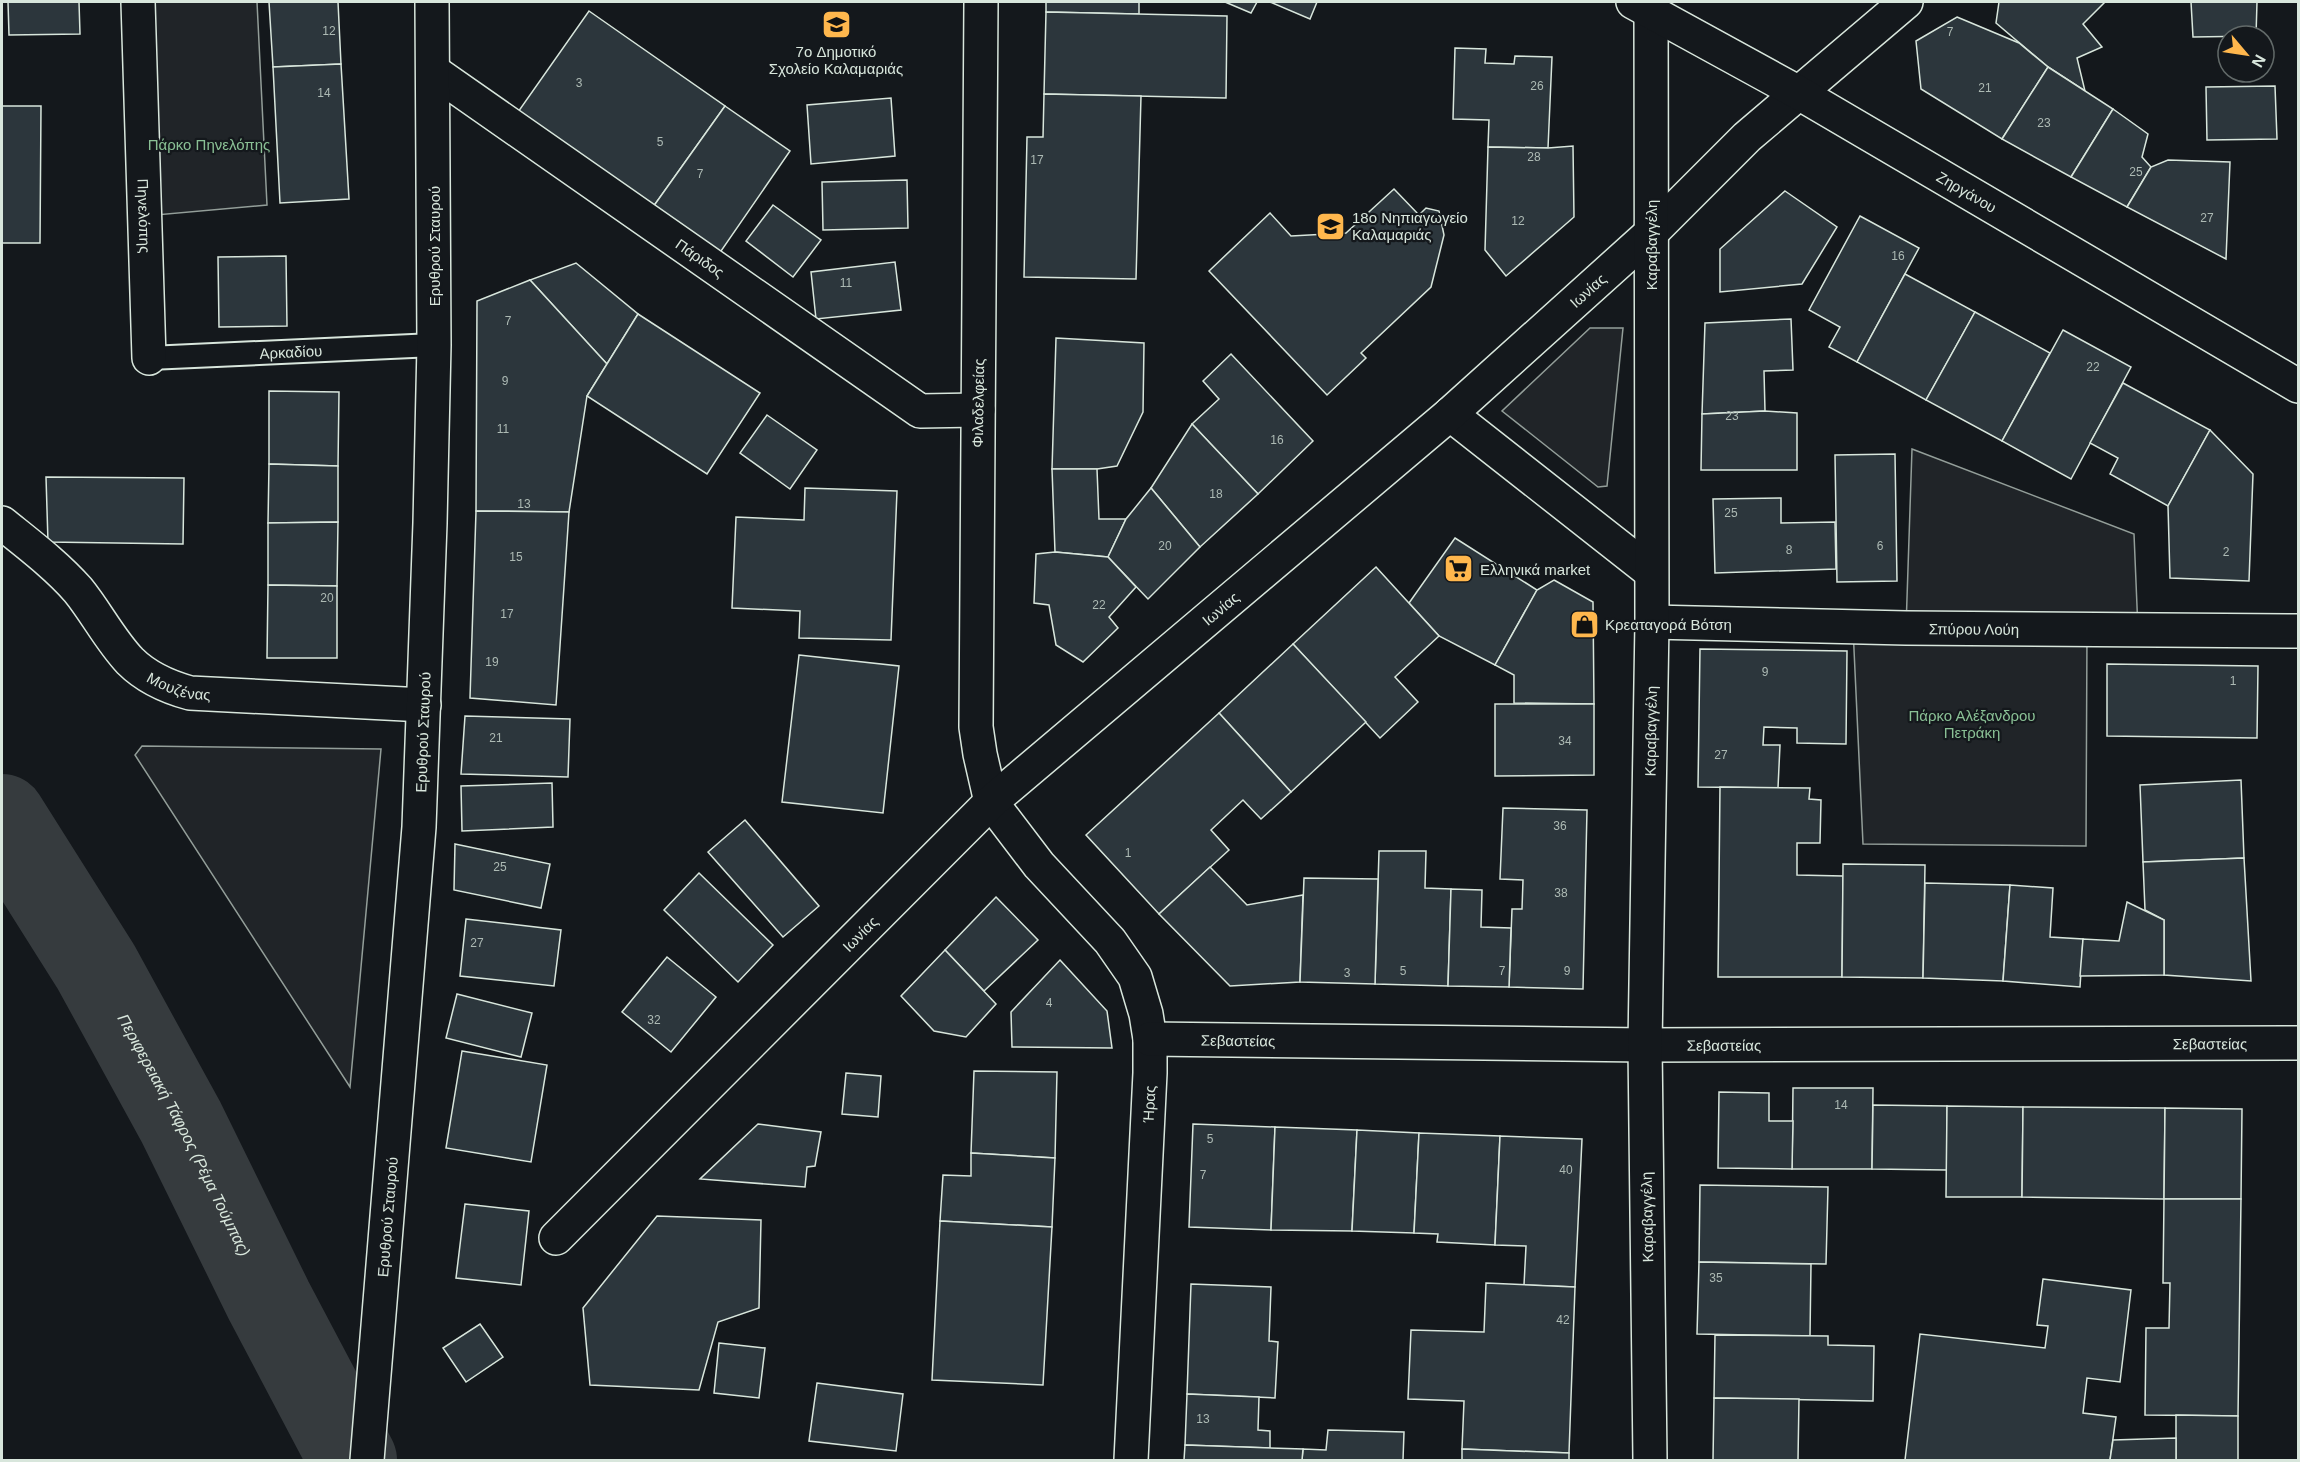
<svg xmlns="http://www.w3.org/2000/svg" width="2300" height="1462" viewBox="0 0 2300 1462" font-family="Arial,sans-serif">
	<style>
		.green { fill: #202428; stroke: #939e99; stroke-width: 1.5 }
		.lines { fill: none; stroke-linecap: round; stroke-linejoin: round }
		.river { stroke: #363b3e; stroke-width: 88 }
		.building { fill: #2c363c; stroke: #d8e6dc; stroke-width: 1.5 }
		.service-casing { stroke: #d8e6dc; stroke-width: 26 }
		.pedestrian-casing { stroke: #d8e6dc; stroke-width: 36 }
		.minor-casing { stroke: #d8e6dc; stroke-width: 36 }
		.tertiary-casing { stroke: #d8e6dc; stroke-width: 36 }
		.service { stroke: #14181c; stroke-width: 22 }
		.pedestrian { stroke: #14181c; stroke-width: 33 }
		.minor { stroke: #14181c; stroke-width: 33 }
		.tertiary { stroke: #14181c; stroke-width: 33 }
		.labels { text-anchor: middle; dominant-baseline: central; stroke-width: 4.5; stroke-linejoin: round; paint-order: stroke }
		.number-label { font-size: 12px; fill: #adbab4 }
		.poi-label { font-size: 15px; fill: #d8e6dc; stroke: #14181c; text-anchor: start }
		.park-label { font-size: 15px; fill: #8ac095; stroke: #14181c }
		.street-label { font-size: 15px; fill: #d8e6dc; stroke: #14181c }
		.water-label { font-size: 16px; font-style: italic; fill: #d8e6dc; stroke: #14181c }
	</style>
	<rect width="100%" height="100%" fill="#14181c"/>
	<!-- green -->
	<g class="green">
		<polygon points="150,2 257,2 267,205 156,215"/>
		<polygon points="1590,328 1623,328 1607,486 1598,487 1502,411"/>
		<polygon points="1912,449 2134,534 2138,630 2087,630 2086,846 1863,844 1853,628 1906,628"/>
		<polygon points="142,746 381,749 350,1087 135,755"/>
	</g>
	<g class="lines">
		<!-- river -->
		<path class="river" id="s1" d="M2 818 96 967 181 1122 269 1301 353 1460"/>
	</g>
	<!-- building -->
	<g class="building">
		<polygon points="8,2 79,2 80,34 9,35"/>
		<polygon points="269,2 338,2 341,64 273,67"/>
		<polygon points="1046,2 1139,2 1139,14 1046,12"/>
		<polygon points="1225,2 1257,2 1251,13"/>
		<polygon points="1270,2 1317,2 1310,19"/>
		<polygon points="1999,2 2105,2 2083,24 2102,47 2077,58 2085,91 2048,67 1996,23"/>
		<polygon points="2191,2 2257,2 2256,36 2193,37"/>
		<polygon points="589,11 725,106 653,207 518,112"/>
		<polygon points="1046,12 1227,16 1226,98 1044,94"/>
		<polygon points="1957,17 2019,43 2048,67 2002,139 1921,89 1916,41"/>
		<polygon points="1455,48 1486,49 1485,63 1514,64 1515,56 1552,57 1548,148 1488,147 1489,120 1453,119"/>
		<polygon points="341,64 349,199 280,203 273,67"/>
		<polygon points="2048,67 2113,109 2071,177 2002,139"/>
		<polygon points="2275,86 2277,139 2207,140 2206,87"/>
		<polygon points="1044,94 1141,96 1136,279 1024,277 1027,137 1043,137"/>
		<polygon points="891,98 895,156 811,164 807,105"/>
		<polygon points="2,106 41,106 40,243 2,243"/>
		<polygon points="725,106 790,151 719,254 653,207"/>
		<polygon points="2113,109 2148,134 2142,157 2151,167 2127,207 2071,177"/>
		<polygon points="1573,146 1574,217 1506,276 1485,250 1488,147 1548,148"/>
		<polygon points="2168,160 2230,162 2226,259 2127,207 2151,167"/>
		<polygon points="907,180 908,228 823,230 822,182"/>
		<polygon points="1394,189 1419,215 1426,208 1439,211 1444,235 1431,287 1361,353 1366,358 1327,395 1209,271 1270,213 1291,236 1346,233"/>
		<polygon points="1785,191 1837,227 1802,284 1720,292 1720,249"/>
		<polygon points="773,205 821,240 793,277 746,241"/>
		<polygon points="1860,216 1919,248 1857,362 1829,347 1840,327 1809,310"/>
		<polygon points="286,256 287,326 219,327 218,257"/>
		<polygon points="895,262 901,310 816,319 811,272"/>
		<polygon points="576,263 638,314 607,364 530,280"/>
		<polygon points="1905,274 1975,312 1926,400 1857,362"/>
		<polygon points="530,280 607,364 587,396 569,512 476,511 477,301"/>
		<polygon points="1975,312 2050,353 2002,441 1926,400"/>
		<polygon points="638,314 760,393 707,474 587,396"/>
		<polygon points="1791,319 1793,370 1764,371 1765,411 1702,414 1705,323"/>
		<polygon points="2063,330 2131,367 2071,479 2002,441"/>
		<polygon points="1056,338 1144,343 1143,412 1117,466 1097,469 1052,469"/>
		<polygon points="1231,354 1313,441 1258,494 1192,424 1219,399 1203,381"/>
		<polygon points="2123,383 2210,430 2168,506 2110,474 2118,458 2090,443"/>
		<polygon points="269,391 339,392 338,466 269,464"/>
		<polygon points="1765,411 1797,413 1797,470 1701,470 1702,414"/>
		<polygon points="767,415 817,450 790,489 740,453"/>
		<polygon points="1192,424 1258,494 1200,547 1151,488"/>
		<polygon points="2210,430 2253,474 2249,581 2170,578 2168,506"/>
		<polygon points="1895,454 1897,581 1837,582 1835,455"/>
		<polygon points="269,464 338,466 338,522 268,523"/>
		<polygon points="1052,469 1097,469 1099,519 1126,519 1108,557 1055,552"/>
		<polygon points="46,477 184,478 183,544 48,542"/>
		<polygon points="805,488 897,491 891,640 799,638 800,611 732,608 736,517 804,520"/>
		<polygon points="1151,488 1200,547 1148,599 1108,557 1126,519"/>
		<polygon points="1781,498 1781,523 1835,522 1836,569 1715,573 1713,499"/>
		<polygon points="476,511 569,512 556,705 470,698"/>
		<polygon points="338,522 337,586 268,585 268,523"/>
		<polygon points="1455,538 1537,590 1495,665 1439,636 1409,603"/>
		<polygon points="1055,552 1108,557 1136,587 1109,617 1118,628 1083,662 1056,645 1049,605 1034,603 1036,554"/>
		<polygon points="1376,567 1439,636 1395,677 1418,702 1380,738 1293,644"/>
		<polygon points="1554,580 1593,602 1594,704 1514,703 1514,675 1495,665 1537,590"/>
		<polygon points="268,585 337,586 337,658 267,658"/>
		<polygon points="1293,644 1366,722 1291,792 1219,713"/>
		<polygon points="1700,649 1847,651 1846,744 1797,743 1797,728 1764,727 1763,745 1780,745 1778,788 1698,787"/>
		<polygon points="799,655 899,666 883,813 782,802"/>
		<polygon points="2107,664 2258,666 2257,738 2107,736"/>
		<polygon points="1495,704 1594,704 1594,775 1495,776"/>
		<polygon points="1219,713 1291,792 1261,819 1243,800 1211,830 1229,850 1159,914 1086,835"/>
		<polygon points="465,716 570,719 568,777 461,774"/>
		<polygon points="2241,780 2244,858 2143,862 2140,785"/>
		<polygon points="552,783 553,827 462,831 461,786"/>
		<polygon points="1720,787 1810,788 1809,799 1821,800 1820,843 1797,843 1797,875 1843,876 1842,977 1718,977"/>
		<polygon points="1503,808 1587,810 1583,989 1509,987 1512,909 1522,909 1523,880 1500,879"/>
		<polygon points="745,820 819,906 783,937 708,852"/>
		<polygon points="455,844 550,864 541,908 454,890"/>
		<polygon points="1379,851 1426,851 1425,888 1451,889 1448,986 1375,984"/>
		<polygon points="2244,858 2251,981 2164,975 2164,920 2145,910 2143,862"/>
		<polygon points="1843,864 1925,865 1923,978 1842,977"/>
		<polygon points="1210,867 1247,905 1303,895 1300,982 1230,986 1159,914"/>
		<polygon points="699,873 773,945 738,982 664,910"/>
		<polygon points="1304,878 1378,879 1375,984 1300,982"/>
		<polygon points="1925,883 2010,885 2003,981 1923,978"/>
		<polygon points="2010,885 2053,888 2050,937 2083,939 2080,987 2003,981"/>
		<polygon points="1451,889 1482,890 1481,927 1511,928 1509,987 1448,986"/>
		<polygon points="996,897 1038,940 984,991 945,950"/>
		<polygon points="2127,902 2164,920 2164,975 2080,976 2083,939 2119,941"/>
		<polygon points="466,919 561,930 554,986 460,976"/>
		<polygon points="945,950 996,1004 966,1037 934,1031 901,996"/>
		<polygon points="667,957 716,997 671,1052 622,1012"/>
		<polygon points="1060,960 1107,1011 1112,1048 1012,1047 1011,1012"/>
		<polygon points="457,994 532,1013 521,1057 446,1038"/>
		<polygon points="462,1051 547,1065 531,1162 446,1148"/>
		<polygon points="974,1071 1057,1072 1055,1158 971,1153"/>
		<polygon points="846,1073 881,1076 878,1117 842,1114"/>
		<polygon points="1793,1088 1873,1088 1872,1169 1792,1169"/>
		<polygon points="1719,1092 1769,1093 1769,1121 1793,1121 1792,1169 1718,1168"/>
		<polygon points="1873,1105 1947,1106 1947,1170 1872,1169"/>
		<polygon points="1947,1106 2023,1107 2022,1197 1946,1197"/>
		<polygon points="2023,1107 2165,1108 2164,1199 2022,1197"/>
		<polygon points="2165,1108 2242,1109 2241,1199 2164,1199"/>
		<polygon points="758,1124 821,1132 815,1166 807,1167 805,1187 700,1179"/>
		<polygon points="1193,1124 1275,1127 1271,1230 1189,1227"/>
		<polygon points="1275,1127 1357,1130 1352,1231 1271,1230"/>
		<polygon points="1357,1130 1419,1133 1414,1233 1352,1231"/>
		<polygon points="1419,1133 1500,1136 1495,1245 1437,1242 1438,1234 1414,1233"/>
		<polygon points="1500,1136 1582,1139 1575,1287 1524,1285 1526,1246 1495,1245"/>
		<polygon points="971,1153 1055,1158 1052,1227 940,1221 943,1175 971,1176"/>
		<polygon points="1700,1185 1828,1187 1826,1264 1699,1262"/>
		<polygon points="2164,1199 2241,1199 2238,1416 2145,1415 2146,1328 2169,1328 2170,1283 2163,1283"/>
		<polygon points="465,1204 529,1211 521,1285 456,1278"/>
		<polygon points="657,1216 761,1220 759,1308 718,1322 699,1390 590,1385 583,1308"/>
		<polygon points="940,1221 1052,1227 1043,1385 932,1380"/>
		<polygon points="1699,1262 1811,1264 1810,1336 1697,1334"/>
		<polygon points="2043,1279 2131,1290 2120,1382 2087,1378 2083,1413 2116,1417 2110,1460 1905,1460 1920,1334 2045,1348 2048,1326 2037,1325"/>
		<polygon points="1486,1283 1575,1287 1569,1453 1462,1449 1464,1401 1408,1399 1411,1330 1484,1332"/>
		<polygon points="1191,1284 1271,1287 1269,1341 1278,1342 1275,1398 1187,1394"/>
		<polygon points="480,1324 503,1357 466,1382 443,1348"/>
		<polygon points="1715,1335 1828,1336 1828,1345 1874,1346 1873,1401 1714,1398"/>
		<polygon points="719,1343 765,1348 759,1398 714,1393"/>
		<polygon points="817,1383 903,1394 896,1451 809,1441"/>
		<polygon points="1187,1394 1259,1397 1258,1430 1270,1431 1270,1448 1185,1445"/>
		<polygon points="1714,1398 1799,1399 1798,1460 1713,1460"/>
		<polygon points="2176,1415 2238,1416 2238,1460 2176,1460"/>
		<polygon points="1328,1430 1404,1432 1403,1460 1302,1460 1303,1449 1326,1450"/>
		<polygon points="2176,1438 2176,1460 2110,1460 2113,1440"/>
		<polygon points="1185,1445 1303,1449 1302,1460 1184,1460"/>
		<polygon points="1462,1449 1569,1453 1569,1460 1462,1460"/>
	</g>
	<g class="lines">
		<defs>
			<g id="service">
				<path id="s2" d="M149 358 434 345"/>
			</g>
			<g id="pedestrian">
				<path id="s3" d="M1652 622 1906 628 2298 631"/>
			</g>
			<g id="minor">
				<path id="s4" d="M138 2 149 358"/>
				<polyline points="981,2 976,727 980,754 991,802 1039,865 1110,941 1135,977 1146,1014 1150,1039 1150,1073 1131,1460"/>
				<path id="s5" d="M433 71 920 411 978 410"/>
				<polyline points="1450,414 1651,572"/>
				<path id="s6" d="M2 523C28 544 56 565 78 590 96 612 110 640 130 661 146 677 168 687 190 693L424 705"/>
				<path id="s7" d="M1150 1039 1645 1045 2298 1043"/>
				<path id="s8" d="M556 1238 991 802 1450 414 1651 233 1747 137 1906 2"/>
				<path id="s9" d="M1650 1460 1645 1045 1652 622 1651 2"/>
			</g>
			<g id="tertiary">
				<path id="s10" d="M1633 2 1799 93 2298 386"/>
				<path id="s11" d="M367 1460 419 827 430 523 434 345 432 2"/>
			</g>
		</defs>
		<!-- service casing -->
		<use href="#service" class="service-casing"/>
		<!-- pedestrian casing -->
		<use href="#pedestrian" class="pedestrian-casing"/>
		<!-- minor casing -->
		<use href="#minor" class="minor-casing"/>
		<!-- tertiary casing -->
		<use href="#tertiary" class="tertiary-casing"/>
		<!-- service -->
		<use href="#service" class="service"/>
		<!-- pedestrian -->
		<use href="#pedestrian" class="pedestrian"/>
		<!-- minor -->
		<use href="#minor" class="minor"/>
		<!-- tertiary -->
		<use href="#tertiary" class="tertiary"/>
	</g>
	<!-- icons -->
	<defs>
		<symbol id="school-square" viewBox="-11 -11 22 22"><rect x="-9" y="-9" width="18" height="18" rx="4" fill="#ffb74d" stroke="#14181c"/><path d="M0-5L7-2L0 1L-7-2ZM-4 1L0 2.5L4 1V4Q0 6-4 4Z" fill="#111"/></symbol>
		<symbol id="supermarket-square" viewBox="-11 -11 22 22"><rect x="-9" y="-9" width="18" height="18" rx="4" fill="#ffb74d" stroke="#14181c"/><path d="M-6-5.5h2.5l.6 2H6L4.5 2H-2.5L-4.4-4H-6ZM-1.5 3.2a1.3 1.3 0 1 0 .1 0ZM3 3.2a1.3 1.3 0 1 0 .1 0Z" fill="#111"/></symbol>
		<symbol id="shop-square" viewBox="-11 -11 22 22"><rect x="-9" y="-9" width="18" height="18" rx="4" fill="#ffb74d" stroke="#14181c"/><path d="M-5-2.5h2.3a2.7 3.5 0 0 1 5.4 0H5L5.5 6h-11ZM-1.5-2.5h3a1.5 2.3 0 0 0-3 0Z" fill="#111"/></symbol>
	</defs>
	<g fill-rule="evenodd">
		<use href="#school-square" x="820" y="8" width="33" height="33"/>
		<use href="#school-square" x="1314" y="210" width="33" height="33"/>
		<use href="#supermarket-square" x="1442" y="552" width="33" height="33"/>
		<use href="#shop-square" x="1568" y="608" width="33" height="33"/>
	</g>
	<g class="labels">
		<!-- number labels -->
		<g class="number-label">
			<text x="329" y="31">12</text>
			<text x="1950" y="32">7</text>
			<text x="579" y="83">3</text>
			<text x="1537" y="86">26</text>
			<text x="1985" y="88">21</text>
			<text x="324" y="93">14</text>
			<text x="2044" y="123">23</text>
			<text x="660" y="142">5</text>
			<text x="1534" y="157">28</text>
			<text x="1037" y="160">17</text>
			<text x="2136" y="172">25</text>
			<text x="700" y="174">7</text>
			<text x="2207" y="218">27</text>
			<text x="1518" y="221">12</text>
			<text x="1898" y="256">16</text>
			<text x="846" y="283">11</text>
			<text x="508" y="321">7</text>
			<text x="2093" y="367">22</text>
			<text x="505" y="381">9</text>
			<text x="1732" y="416">23</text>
			<text x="503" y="429">11</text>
			<text x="1277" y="440">16</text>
			<text x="1216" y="494">18</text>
			<text x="524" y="504">13</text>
			<text x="1731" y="513">25</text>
			<text x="1165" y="546">20</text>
			<text x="1880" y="546">6</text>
			<text x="1789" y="550">8</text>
			<text x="2226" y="552">2</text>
			<text x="516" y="557">15</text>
			<text x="327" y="598">20</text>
			<text x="1099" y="605">22</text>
			<text x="507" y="614">17</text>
			<text x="492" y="662">19</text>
			<text x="1765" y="672">9</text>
			<text x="2233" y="681">1</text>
			<text x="496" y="738">21</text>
			<text x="1565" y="741">34</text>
			<text x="1721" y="755">27</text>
			<text x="1560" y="826">36</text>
			<text x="1128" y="853">1</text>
			<text x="500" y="867">25</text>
			<text x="1561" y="893">38</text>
			<text x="477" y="943">27</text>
			<text x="1403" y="971">5</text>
			<text x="1502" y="971">7</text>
			<text x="1567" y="971">9</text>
			<text x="1347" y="973">3</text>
			<text x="1049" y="1003">4</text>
			<text x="654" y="1020">32</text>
			<text x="1841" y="1105">14</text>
			<text x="1210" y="1139">5</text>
			<text x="1566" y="1170">40</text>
			<text x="1203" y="1175">7</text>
			<text x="1716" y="1278">35</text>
			<text x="1563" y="1320">42</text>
			<text x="1203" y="1419">13</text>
		</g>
		<!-- poi labels -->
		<g class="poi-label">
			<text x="836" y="51" text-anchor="middle">7o Δημοτικό<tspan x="836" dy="17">Σχολείο Καλαμαριάς</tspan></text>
			<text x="1352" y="217">18ο Νηπιαγωγείο<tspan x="1352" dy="17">Καλαμαριάς</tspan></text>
			<text x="1480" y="569">Ελληνικά market</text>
			<text x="1605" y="624">Κρεαταγορά Βότση</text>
		</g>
		<!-- park labels -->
		<g class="park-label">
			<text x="209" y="144">Πάρκο Πηνελόπης</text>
			<text x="1972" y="715">Πάρκο Αλέξανδρου<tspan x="1972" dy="17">Πετράκη</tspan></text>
		</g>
		<!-- street labels -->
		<g class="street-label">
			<text stroke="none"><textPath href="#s10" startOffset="384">Ζηργάνου</textPath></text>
			<text stroke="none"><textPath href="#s4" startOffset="214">Πηνελόπης</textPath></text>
			<text transform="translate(1651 245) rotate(-90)">Καραβαγγέλη</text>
			<text transform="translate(434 246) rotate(-90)">Ερυθρού Σταυρού</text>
			<text stroke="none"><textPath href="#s5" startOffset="326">Πάριδος</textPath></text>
			<text stroke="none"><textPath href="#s8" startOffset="1402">Ιωνίας</textPath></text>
			<text stroke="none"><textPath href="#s2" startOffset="142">Αρκαδίου</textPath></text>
			<text transform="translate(978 403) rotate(-89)">Φιλαδελφείας</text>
			<text stroke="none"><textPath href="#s8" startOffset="916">Ιωνίας</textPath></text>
			<text stroke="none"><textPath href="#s3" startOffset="322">Σπύρου Λούη</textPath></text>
			<text stroke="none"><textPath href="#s6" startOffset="246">Μουζένας</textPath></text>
			<text stroke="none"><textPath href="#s9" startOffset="729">Καραβαγγέλη</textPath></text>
			<text stroke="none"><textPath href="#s11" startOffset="730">Ερυθρού Σταυρού</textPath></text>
			<text stroke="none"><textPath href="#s8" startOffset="430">Ιωνίας</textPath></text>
			<text stroke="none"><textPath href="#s7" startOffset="88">Σεβαστείας</textPath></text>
			<text stroke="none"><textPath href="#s7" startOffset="1060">Σεβαστείας</textPath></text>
			<text stroke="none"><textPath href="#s7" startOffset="574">Σεβαστείας</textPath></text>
			<text transform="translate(1149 1104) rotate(-87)">Ήρας</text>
			<text stroke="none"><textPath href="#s11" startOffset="244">Ερυθρού Σταυρού</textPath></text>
			<text transform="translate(1647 1217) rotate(-91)">Καραβαγγέλη</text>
		</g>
		<!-- water labels -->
		<g class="water-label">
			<text stroke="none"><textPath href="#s1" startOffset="366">Περιφερειακή Τάφρος (Ρέμα Τούμπας)</textPath></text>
		</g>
	</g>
	<!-- border -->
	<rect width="2300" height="1462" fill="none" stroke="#d8e6dc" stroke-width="6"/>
	<!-- north arrow -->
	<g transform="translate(2246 54) rotate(119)"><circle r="28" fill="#14181c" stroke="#626a69" stroke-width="1.5"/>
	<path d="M0-4.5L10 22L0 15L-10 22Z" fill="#ffb74d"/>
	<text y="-9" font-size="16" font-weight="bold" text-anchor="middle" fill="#d8e6dc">N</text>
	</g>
</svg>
